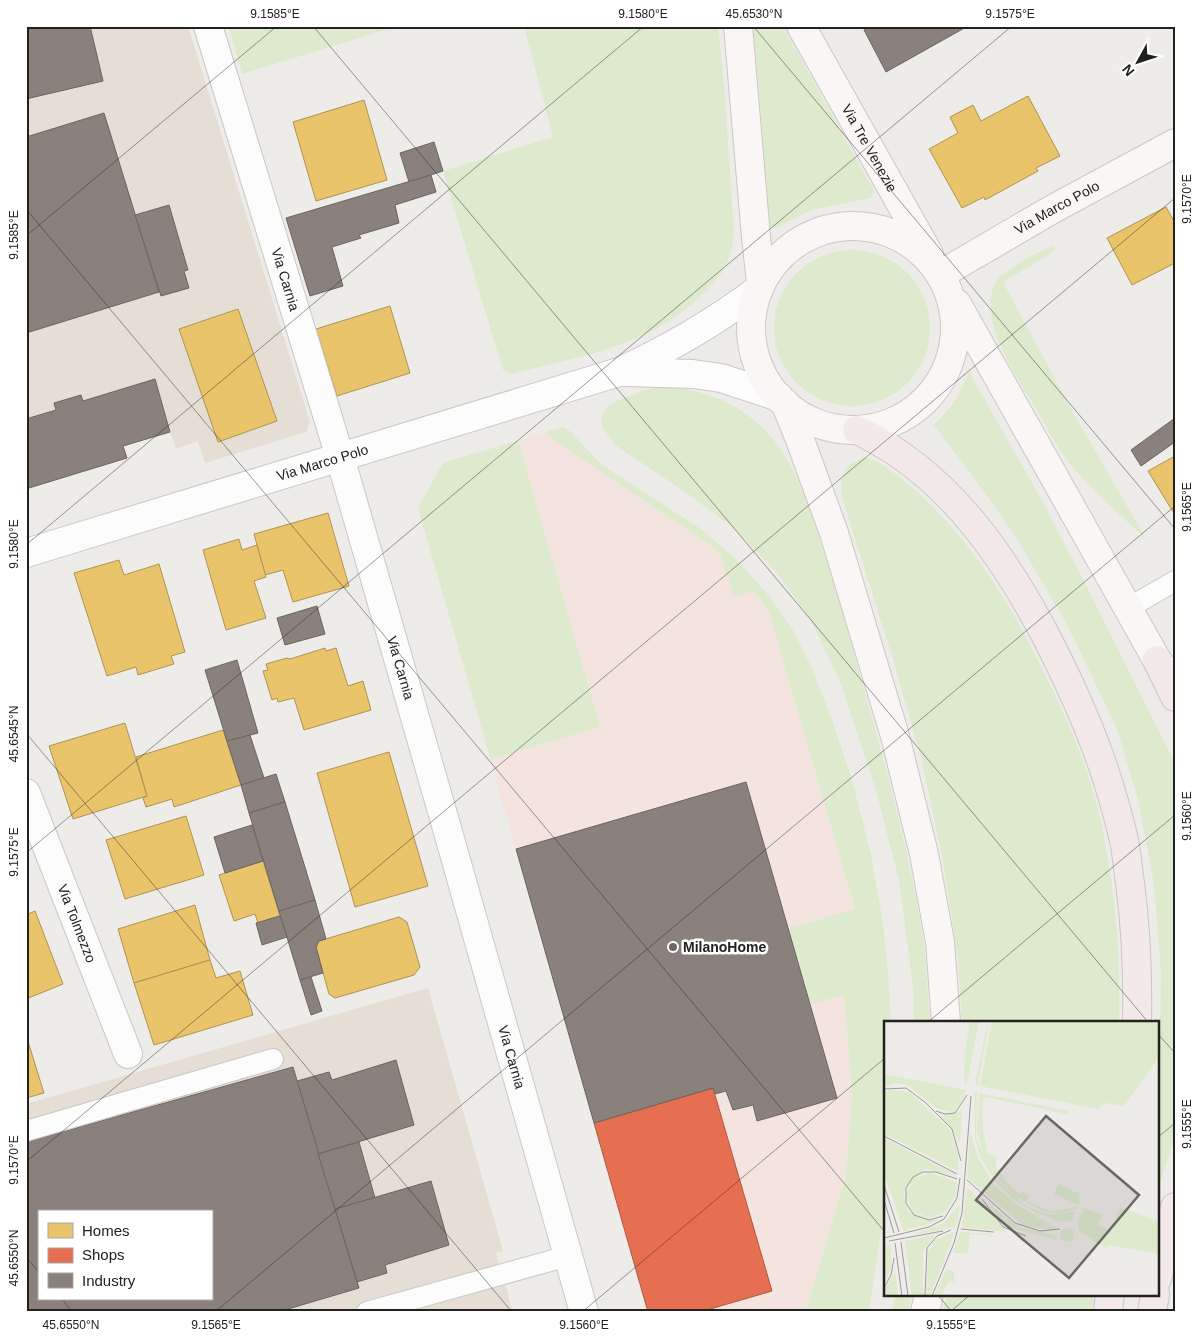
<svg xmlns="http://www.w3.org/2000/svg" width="1201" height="1338" viewBox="0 0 1201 1338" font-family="Arial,sans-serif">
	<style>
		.commercial { fill: #f3e4df }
		.built { fill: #e4ded4; fill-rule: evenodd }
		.green { fill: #ddeace }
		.homes { fill: #e9c46a; stroke: #ae9353 }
		.shops { fill: #e76f51; stroke: #ac5842 }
		.industry { fill: #8a817c; stroke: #6b6460; fill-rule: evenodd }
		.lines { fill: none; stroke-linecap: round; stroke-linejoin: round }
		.lane-casing { stroke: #cac8c4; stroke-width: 22 }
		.street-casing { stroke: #cac8c4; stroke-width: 30 }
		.secondary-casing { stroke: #cac8c4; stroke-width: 30 }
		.highway-casing { stroke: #c8c7c6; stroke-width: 30 }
		.lane { stroke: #fcfcfc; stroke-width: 20 }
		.street { stroke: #fcfcfc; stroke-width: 28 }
		.secondary { stroke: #faf6f6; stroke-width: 28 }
		.highway { stroke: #f3e9e8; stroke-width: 28 }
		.ticks { fill: none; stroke: #23211e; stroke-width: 1; stroke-opacity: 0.45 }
		.poi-dot { fill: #6a6865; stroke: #fff; stroke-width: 2 }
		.labels { text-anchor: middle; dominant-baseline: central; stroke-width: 5; stroke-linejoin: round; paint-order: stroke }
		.street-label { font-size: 14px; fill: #23211e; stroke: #fff }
		.poi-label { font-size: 14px; font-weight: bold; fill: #23211e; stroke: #fff; text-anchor: start }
		.inset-road { fill: none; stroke: #9d9b97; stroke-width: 1 }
		.view { fill: #6a6865; fill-opacity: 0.15; stroke: #6a6865; stroke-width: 2.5 }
		.inset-edge { fill: none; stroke: #23211e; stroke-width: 2.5 }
		.neatline { fill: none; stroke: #23211e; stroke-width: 2 }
		.ticks-label { font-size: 12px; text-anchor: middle; fill: #23211e }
	</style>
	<rect width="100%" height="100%" fill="#eeece8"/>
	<!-- commercial -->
	<polygon class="commercial" points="546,432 548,436 720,552 734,597 754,591 769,612 855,910 844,995 852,1094 846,1175 806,1312 648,1312 418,508 443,463"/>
	<!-- built -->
	<g class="built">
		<polygon points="26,26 188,26 310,422 306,432 205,463 198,441 176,449 170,432 123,446 127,458 29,488 26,480"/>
		<path d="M428 988 503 1251 496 1253 513 1312H26V1104ZM39 1212H211V1299H39Z"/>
	</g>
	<!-- green -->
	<g class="green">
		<polygon points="229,26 398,26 242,74"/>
		<path d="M524 26H718L724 84 734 232C733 238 733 245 731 251 727 269 715 283 702 295 651 346 578 357 511 374L503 370 443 171 553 137Z"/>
		<polygon points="753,26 783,26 873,189 874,192 871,198 811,210 776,228 772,228 768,224 759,88"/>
		<path d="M1052 246 1055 250 1047 256 1003 282 1070 407 1146 539C1120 515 1093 491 1070 464 1057 447 1047 427 1036 409 1017 376 977 322 995 283 1000 272 1040 251 1052 246Z"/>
		<circle cx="852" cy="328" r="78"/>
		<path d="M969 372 1040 497 1089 591 1175 763V1136L1157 1192V1071L1160 1047 1161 972 1154 885 1138 799 1117 729 1068 626 1014 534 972 475 934 425C950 410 961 393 969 372Z"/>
		<path d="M664 386C714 391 753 409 782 451 800 479 810 510 820 541 830 572 840 604 849 635 874 726 901 816 918 909 926 946 927 984 930 1022H914L913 987 899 880 875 787 841 684 811 620 776 572 735 529 688 494 615 445 603 428 601 421 602 415 606 408 612 403 642 391Z"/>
		<polygon points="564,427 572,433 601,464 701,529 736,559 770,597 793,630 811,666 831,717 852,780 871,855 882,916 888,972 891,1022 885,1022 885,1204 869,1312 806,1312 846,1175 852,1094 844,995 810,1004 788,929 855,909 769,612 754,591 734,597 720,552 548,436 546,432"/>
		<polygon points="518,441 600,727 491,759 418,508 443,463"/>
		<path d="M867 458C884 463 900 477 914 489 973 541 1014 610 1048 680 1070 726 1090 772 1101 822 1115 887 1121 955 1119 1022H962L958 958 942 855 921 758 896 669 842 497C840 476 844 461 867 458Z"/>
		<polygon points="895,1294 912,1294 909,1312 892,1312"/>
		<polygon points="947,1294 1095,1294 1092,1312 943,1312"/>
	</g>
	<!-- homes -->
	<g class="homes">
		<polygon points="1028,96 1060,156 1036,168 1038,171 985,200 984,197 962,208 929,149 958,133 950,117 973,105 981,121"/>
		<polygon points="364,100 387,180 316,201 293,122"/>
		<polygon points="1166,207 1175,223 1175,263 1132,285 1107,238"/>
		<polygon points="390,306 410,373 337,396 316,329"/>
		<polygon points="238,309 277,421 218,442 179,329"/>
		<polygon points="1175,456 1175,515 1148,471"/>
		<polygon points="328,513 349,586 293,602 283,570 265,575 254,534"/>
		<polygon points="239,539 242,550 257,545 266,577 254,581 266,618 226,630 203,550"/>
		<polygon points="119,560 124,575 159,564 185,652 171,656 174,664 138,675 136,667 107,676 74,573"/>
		<polygon points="325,648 326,651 336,648 348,686 363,681 371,710 304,730 294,698 278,702 277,698 272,700 263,671 268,670 266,664 287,658 290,659"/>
		<polygon points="125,723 147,796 73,819 49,746"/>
		<polygon points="223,730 241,785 174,807 172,799 146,807 143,798 147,796 136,757"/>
		<polygon points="389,752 428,886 355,907 317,773"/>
		<polygon points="186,816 204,875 125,899 106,840"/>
		<polygon points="263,861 280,916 258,923 255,914 234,921 219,875"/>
		<polygon points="195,905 210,960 134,983 118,929"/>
		<polygon points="35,911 63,984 26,999 26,915"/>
		<polygon points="399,917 407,922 420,967 414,975 335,998 329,994 316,947 319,941"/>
		<polygon points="210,960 216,978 240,971 253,1015 154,1045 134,983"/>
		<polygon points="26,1035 44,1093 26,1098"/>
	</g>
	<!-- shops -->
	<polygon class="shops" points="713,1088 772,1291 700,1312 648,1312 594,1123"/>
	<!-- industry -->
	<g class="industry">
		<polygon points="26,26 90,26 103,81 26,99"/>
		<polygon points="870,26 968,26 886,72 864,30"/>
		<polygon points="104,113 159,292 26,333 26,137"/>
		<polygon points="434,142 443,171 409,182 400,153"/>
		<polygon points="431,175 436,192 395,205 399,223 359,235 361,238 332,247 343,286 310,296 286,218"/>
		<polygon points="169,205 188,270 184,271 189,288 161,296 135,215"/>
		<polygon points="155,379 170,432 123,446 127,458 29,488 26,480 26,419 56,410 54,403 81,395 83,401"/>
		<polygon points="1175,418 1175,442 1141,466 1131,450"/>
		<polygon points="317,606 325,634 285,645 277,618"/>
		<polygon points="237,660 258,733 227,741 205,670"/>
		<polygon points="250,735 264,778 241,785 227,741"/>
		<polygon points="276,774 285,802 249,813 241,785"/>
		<polygon points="746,782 837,1098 757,1121 753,1105 733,1110 726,1091 715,1094 713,1088 594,1123 516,849"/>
		<polygon points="285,802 315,900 279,911 249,813"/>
		<polygon points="252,825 263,861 225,873 214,837"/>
		<polygon points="315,900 326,939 319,941 316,947 323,973 300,980 279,911"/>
		<polygon points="280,916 287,937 262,945 256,923"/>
		<polygon points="311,977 322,1011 311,1015 300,980"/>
		<polygon points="396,1060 414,1125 318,1154 297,1081 329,1072 332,1080"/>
		<path d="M293 1067 359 1288 278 1312H26V1142ZM39 1212H211V1299H39Z"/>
		<polygon points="359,1142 375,1198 335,1209 318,1154"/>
		<polygon points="431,1181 449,1245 385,1265 387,1273 357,1282 335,1209"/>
	</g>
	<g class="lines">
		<defs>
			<g id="lane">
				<polyline points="1128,608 1175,581"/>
				<polyline points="26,1131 273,1059"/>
				<polyline points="367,1312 568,1256"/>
			</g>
			<g id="street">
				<path id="s1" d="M208 26 340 457 446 825 584 1312"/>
				<polyline points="626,372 693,374 721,378 779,397"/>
				<path id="s2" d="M26 553 619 372C669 349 715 322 759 289"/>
				<path id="s3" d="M26 793 128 1054"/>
			</g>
			<g id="secondary">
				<polyline points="738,26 756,237 761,283"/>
				<path id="s4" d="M801 26 929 254"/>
				<circle cx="853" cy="328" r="102"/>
				<path id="s5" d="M940 275 1051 210 1175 143"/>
				<polyline points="957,304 1157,660 1171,679"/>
				<polyline points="785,403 799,437 834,533 895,736 924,854 940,942 946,1022"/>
				<polyline points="925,1312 929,1294"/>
			</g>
			<g id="highway">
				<path d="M857 430C952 474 1012 567 1057 658 1088 721 1110 777 1125 845 1127 857 1128 870 1130 883 1136 929 1138 975 1137 1022"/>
				<polyline points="1157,660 1175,697"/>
				<polyline points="1157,1279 1175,1207"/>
				<polyline points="1108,1312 1110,1294"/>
				<polyline points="1152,1312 1155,1294"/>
			</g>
		</defs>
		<!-- lane casing -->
		<use href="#lane" class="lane-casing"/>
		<!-- street casing -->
		<use href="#street" class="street-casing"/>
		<!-- secondary casing -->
		<use href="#secondary" class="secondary-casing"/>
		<!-- highway casing -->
		<use href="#highway" class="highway-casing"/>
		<!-- lane -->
		<use href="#lane" class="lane"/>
		<!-- street -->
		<use href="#street" class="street"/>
		<!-- secondary -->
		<use href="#secondary" class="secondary"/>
		<!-- highway -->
		<use href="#highway" class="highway"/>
	</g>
	<!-- ticks -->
	<path class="ticks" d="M313 26 1148 1022M753 26 1175 529M26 209 885 1232M26 236 277 26M26 545 644 26M26 733 512 1312M26 853 1012 26M928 1022 1175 815M1157 1033 1175 1053M1157 1138 1175 1123M26 1162 1175 198M26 1257 39 1272M937 1294 952 1312M62 1299 72 1312M215 1312 1175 506M582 1312 885 1058M950 1312 971 1294"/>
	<!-- markers -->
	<circle class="poi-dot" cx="673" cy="947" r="5"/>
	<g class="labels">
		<!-- street labels -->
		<g class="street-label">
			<text stroke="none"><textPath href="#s4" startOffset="140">Via Tre Venezie</textPath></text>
			<text stroke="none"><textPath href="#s5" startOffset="135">Via Marco Polo</textPath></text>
			<text stroke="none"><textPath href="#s1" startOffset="265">Via Carnia</textPath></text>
			<text stroke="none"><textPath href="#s2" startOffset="310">Via Marco Polo</textPath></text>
			<text stroke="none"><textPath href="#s1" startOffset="670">Via Carnia</textPath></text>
			<text stroke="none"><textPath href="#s3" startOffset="140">Via Tolmezzo</textPath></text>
			<text stroke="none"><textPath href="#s1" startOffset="1075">Via Carnia</textPath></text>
		</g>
		<!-- poi labels -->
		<g class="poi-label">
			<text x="683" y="947">MilanoHome</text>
		</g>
	</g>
	<!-- overview -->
	<g transform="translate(884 1021)">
		<rect width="275" height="275" fill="#eeece8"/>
		<path d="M86 0H95L83 62H80L81 30ZM104 0H105L94 65 91 62ZM108 0H275V36L240 85 221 82 214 88 96 65ZM0 53 82 69 81 74 69 91 54 88 24 64 13 62 0 66ZM6 69 25 71 66 109 74 134V150L0 113V72ZM90 71H93L92 117 112 158 142 185 165 194 191 190 188 199 176 201 149 190 129 178 111 160 96 135 91 117ZM95 72 185 90 183 93 102 76 99 78V109L104 133 112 136V146L125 164 137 174 138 171 145 174 143 180 168 191 193 186V188L174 192H165L157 189 131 175 112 156 101 136 93 112ZM77 90 78 91 76 120 56 94ZM86 111 94 137 110 164 133 184 173 207 166 209 139 204 83 157ZM0 117 73 155 41 148 19 171 24 191 54 200 20 210 0 153ZM47 152 73 161 72 173 62 190 46 197 28 190 22 173 31 157ZM174 163 196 173 195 184 170 173ZM83 167 96 178 122 211 78 206ZM104 182 134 206 171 214 173 219 120 205ZM76 183 73 206 28 214 60 202ZM236 186 275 201V233L225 224 224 227 220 226 195 210 194 200 200 187 218 194 214 204 226 210ZM176 214a7 7 0 1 1 14 0a7 7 0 1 1-14 0ZM71 211 46 275H43L44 231 52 218ZM76 211 107 213V217L105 214 86 213 84 233 72 232 69 231ZM52 213 39 231V275H28L21 220ZM7 223V247L0 264V225ZM62 249 70 250V261L65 260 57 275H50ZM11 250 14 275H0V270Z" fill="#ddeace"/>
		<path class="inset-road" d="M0 68 22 67 42 82 68 108 77 140M52 90 61 93 71 92 83 74M0 115 73 153M83 159 131 202 156 210 176 208M0 164 15 211M98 178 119 206 142 215M0 179 10 212M59 195 45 199 30 194 22 182V167L29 156 39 151H52L73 158M77 208 110 211M0 217 45 206 60 198 73 177 76 157M5 220 59 210M17 221 24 275M11 222 18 275M0 267 7 254 10 237M41 275 43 227 53 215 67 209M48 275 70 222 78 192 87 75"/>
		<path class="view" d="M162 95 255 174 185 257 92 179Z"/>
		<rect width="275" height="275" class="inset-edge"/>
	</g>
	<!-- border -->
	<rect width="1201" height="1338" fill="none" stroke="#ffffff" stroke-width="55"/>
	<!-- legend -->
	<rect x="38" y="1210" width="175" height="90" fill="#ffffff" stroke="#a7a6a5"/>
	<rect x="48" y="1223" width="25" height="15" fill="#e9c46a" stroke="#a7a6a5"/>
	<text x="82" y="1236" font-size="15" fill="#23211e">Homes</text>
	<rect x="48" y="1248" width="25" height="15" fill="#e76f51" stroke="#a7a6a5"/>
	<text x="82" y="1260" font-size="15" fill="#23211e">Shops</text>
	<rect x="48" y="1273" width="25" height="15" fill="#8a817c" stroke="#a7a6a5"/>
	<text x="82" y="1286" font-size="15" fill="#23211e">Industry</text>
	<!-- north arrow -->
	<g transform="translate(1138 62) rotate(230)" stroke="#ffffff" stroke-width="4" paint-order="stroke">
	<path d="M0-4L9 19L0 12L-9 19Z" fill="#23211e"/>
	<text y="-8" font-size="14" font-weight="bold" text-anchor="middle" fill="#23211e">N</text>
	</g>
	<rect x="28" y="28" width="1146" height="1282" class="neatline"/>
	<g class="ticks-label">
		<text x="275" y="18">9.1585°E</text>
		<text x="643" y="18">9.1580°E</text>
		<text x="754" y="18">45.6530°N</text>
		<text x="1010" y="18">9.1575°E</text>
		<text transform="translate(1187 199) rotate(-90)" y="4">9.1570°E</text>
		<text transform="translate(14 235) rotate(-90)" y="4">9.1585°E</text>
		<text transform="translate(1187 507) rotate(-90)" y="4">9.1565°E</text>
		<text transform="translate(14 544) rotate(-90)" y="4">9.1580°E</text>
		<text transform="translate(14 734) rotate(-90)" y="4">45.6545°N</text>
		<text transform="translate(1187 816) rotate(-90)" y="4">9.1560°E</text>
		<text transform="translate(14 852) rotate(-90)" y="4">9.1575°E</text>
		<text transform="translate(1187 1124) rotate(-90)" y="4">9.1555°E</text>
		<text transform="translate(14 1160) rotate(-90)" y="4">9.1570°E</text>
		<text transform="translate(14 1258) rotate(-90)" y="4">45.6550°N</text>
		<text x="71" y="1329">45.6550°N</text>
		<text x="216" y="1329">9.1565°E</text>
		<text x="584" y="1329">9.1560°E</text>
		<text x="951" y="1329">9.1555°E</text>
	</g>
</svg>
